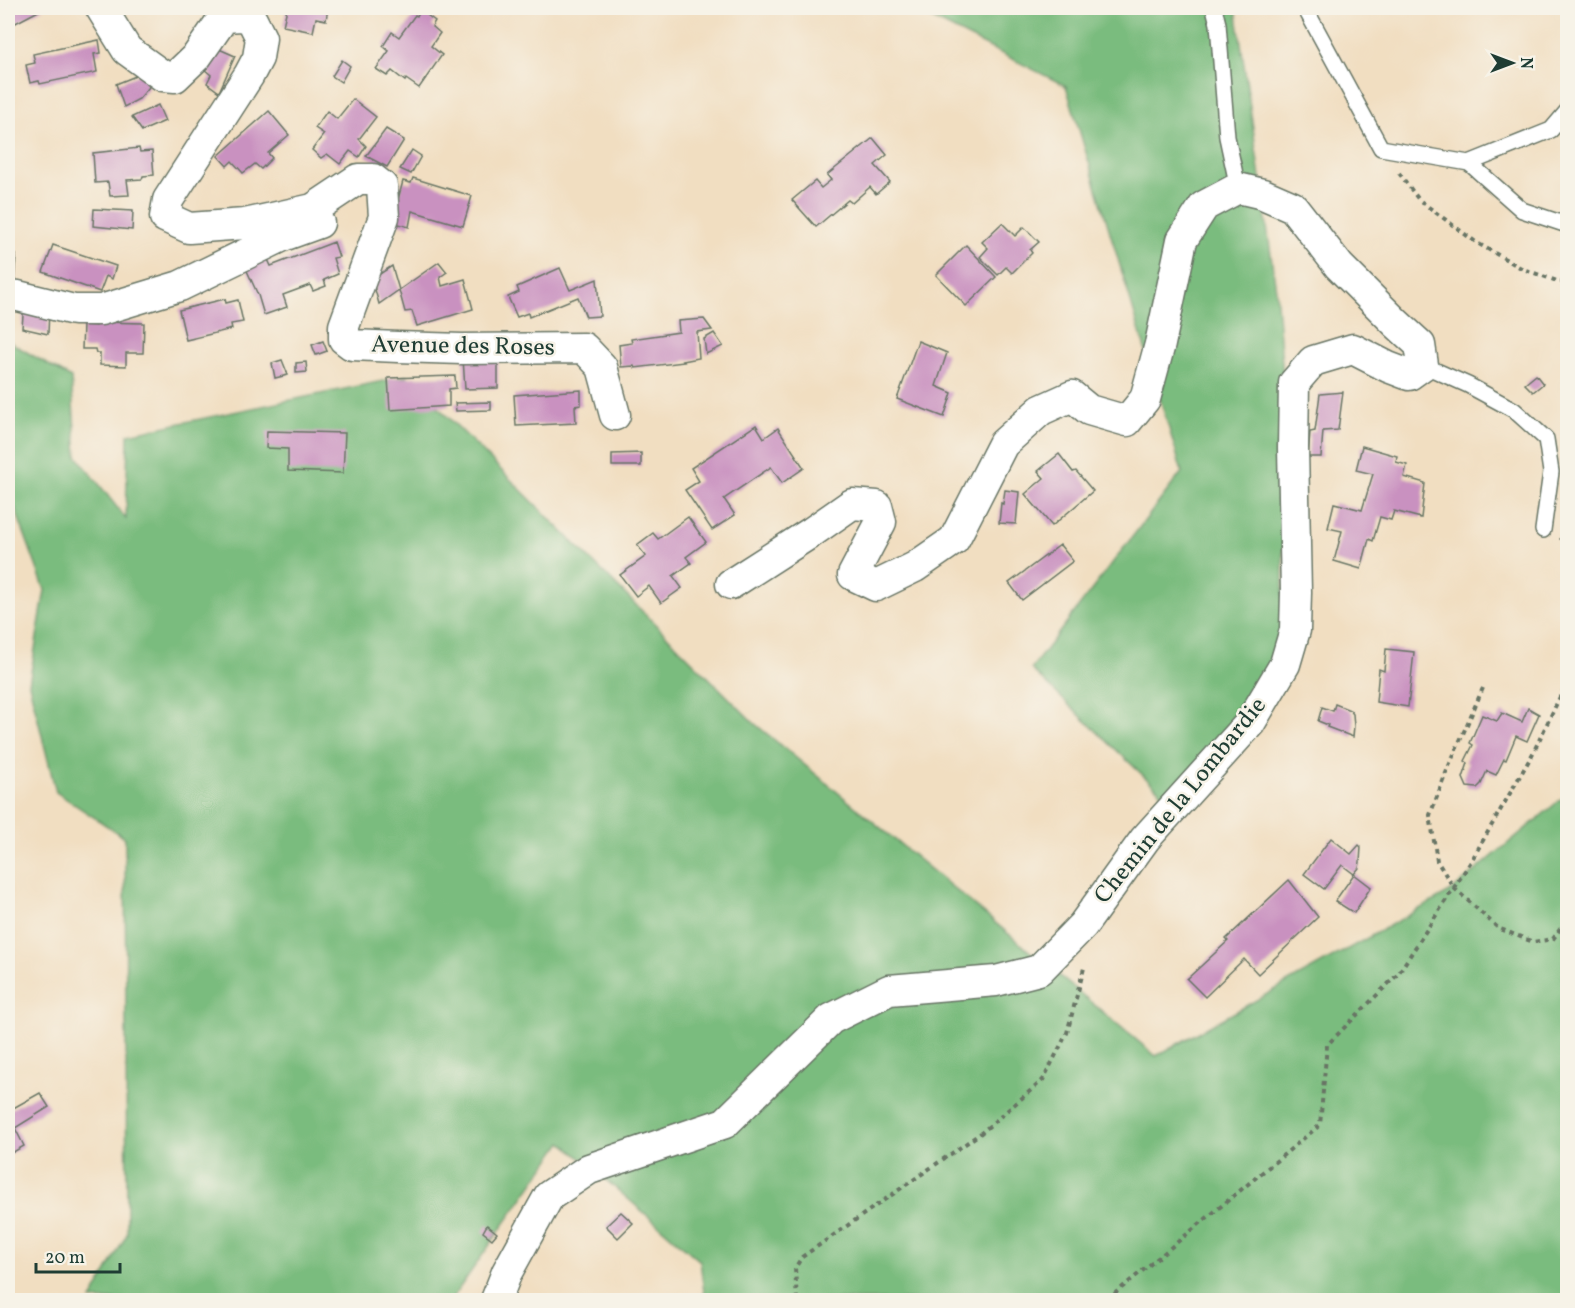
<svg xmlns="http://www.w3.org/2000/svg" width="1575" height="1308" viewBox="0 0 1575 1308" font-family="Vollkorn,serif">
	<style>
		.forest { fill: #7abc7e; stroke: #4c7c59; stroke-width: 1.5 }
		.building { fill: #c991c0 }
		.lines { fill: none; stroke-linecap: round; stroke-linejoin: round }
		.service-casing { stroke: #687565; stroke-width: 18 }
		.minor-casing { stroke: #687565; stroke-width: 33 }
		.path { stroke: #687565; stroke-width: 4; stroke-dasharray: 4.5 4.5; stroke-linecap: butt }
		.service { stroke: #fff; stroke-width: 15 }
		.minor { stroke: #fff; stroke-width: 30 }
		.labels { text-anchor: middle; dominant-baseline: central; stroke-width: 5; stroke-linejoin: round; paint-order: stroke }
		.street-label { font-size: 24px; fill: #1f3d34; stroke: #f7f3e8 }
	</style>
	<rect width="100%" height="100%" fill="#f7f3e8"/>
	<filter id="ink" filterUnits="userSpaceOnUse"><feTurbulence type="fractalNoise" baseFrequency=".0167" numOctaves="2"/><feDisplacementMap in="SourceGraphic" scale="12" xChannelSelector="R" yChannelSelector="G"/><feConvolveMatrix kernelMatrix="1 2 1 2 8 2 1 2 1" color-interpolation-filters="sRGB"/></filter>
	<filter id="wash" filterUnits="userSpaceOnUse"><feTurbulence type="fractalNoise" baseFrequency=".008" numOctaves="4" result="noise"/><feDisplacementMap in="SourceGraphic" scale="24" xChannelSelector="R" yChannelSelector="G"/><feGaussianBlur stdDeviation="1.35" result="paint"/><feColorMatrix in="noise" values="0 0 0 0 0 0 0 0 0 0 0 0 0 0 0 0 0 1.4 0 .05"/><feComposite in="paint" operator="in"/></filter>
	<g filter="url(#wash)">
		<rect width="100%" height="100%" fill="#f1dec1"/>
		<!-- forest -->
		<g class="forest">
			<polygon points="911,8 1236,8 1276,290 1283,375 1283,660 1168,799 1031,669 1182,472 1066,86"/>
			<polygon points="8,341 71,378 77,456 126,519 128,434 407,376 754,723 1156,1056 1450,892 1567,794 1567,1300 705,1300 700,1261 562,1142 451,1300 91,1300 127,1234 125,838 56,792 29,684 45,590 8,489"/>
		</g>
		<g id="blocks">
			<!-- building -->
			<g class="building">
				<polygon points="8,8 44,8 8,27"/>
				<polygon points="287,8 328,8 326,20 316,18 313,32 283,26"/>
				<polygon points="420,10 435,21 432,26 440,33 431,46 442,55 419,88 406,79 405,81 392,71 387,76 376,69 389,51 383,46 392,32 399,37 415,15 417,16"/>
				<polygon points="99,40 101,53 94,54 97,72 40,84 39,81 30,83 26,65 35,63 33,54"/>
				<polygon points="219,49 235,56 219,92 207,83 211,75 204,69 213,59"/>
				<polygon points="342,60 350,66 341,82 332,76"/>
				<polygon points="143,73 149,87 139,99 124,107 116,84"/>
				<polygon points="353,99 376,117 359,139 366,146 359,157 350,151 340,164 327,154 321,158 312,150 324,134 315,128 327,111 337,119"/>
				<polygon points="158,105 165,121 142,131 132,117"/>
				<polygon points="269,111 289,135 268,153 272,158 261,169 255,164 243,173 232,161 227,166 218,156"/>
				<polygon points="386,129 404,140 387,167 366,156"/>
				<polygon points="873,138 887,155 875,165 890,182 876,194 870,187 852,203 848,200 816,227 792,200 815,181 821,188 831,180 827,175"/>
				<polygon points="139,148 140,152 152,151 154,175 143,176 142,179 127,180 129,195 110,196 108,182 95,183 93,153"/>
				<polygon points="412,150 421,156 411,174 400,169"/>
				<polygon points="413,178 472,196 463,226 412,211 409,227 392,222 403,181 411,183"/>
				<polygon points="94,209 133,211 132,230 93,226"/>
				<polygon points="1002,223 1015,236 1024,227 1039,242 1030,250 1032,253 1012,273 1006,267 998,275 980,257 988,248 982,242"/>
				<polygon points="334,242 339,257 333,258 338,274 324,280 326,286 313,291 310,285 283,295 287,307 264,315 258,295 244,264 265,253 271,266"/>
				<polygon points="53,245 116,266 112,279 106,276 100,292 43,272"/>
				<polygon points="966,245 996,277 966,306 936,275"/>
				<polygon points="8,254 16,255 14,284 8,284"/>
				<polygon points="439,262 447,272 440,277 442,286 465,279 473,309 417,326 412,311 405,312 399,290 379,304 372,279 392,266 399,290"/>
				<polygon points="560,268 570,290 597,279 600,316 586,317 578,297 529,317 528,313 517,317 508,297 519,292 517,287"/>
				<polygon points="225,299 226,303 238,300 243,322 231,324 232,329 186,340 179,310"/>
				<polygon points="24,302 49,309 48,334 22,328"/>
				<polygon points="704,319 712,330 697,332 699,358 683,361 684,362 635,368 634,366 621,367 619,345 632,343 631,339 679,332 678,321"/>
				<polygon points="96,322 144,323 143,353 126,353 126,366 100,365 100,353 96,353 95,349 82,349 83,325 96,326"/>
				<polygon points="714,333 723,346 706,354 704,339"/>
				<polygon points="323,341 327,351 316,355 312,345"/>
				<polygon points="918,341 947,353 936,386 952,393 944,417 897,399"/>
				<polygon points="463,358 498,358 498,388 465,389"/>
				<polygon points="282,360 288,375 275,378 272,363"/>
				<polygon points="306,362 307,372 296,373 296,363"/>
				<polygon points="1536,375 1543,384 1533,392 1525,384"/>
				<polygon points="455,376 456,388 449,389 449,406 390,410 388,378"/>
				<polygon points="581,390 581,405 575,406 576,423 516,426 514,395"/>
				<polygon points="1343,392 1338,430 1323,431 1321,457 1308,457 1310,432 1315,431 1320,394"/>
				<polygon points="491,402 491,410 456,411 455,403"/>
				<polygon points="756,425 764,438 778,428 804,468 782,483 771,467 724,499 735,515 712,530 685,490 699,481 691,468"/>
				<polygon points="267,431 345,433 343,473 288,471 288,449 266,448"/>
				<polygon points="1362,446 1397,456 1396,462 1407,465 1404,477 1425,483 1421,518 1394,511 1391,520 1380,517 1373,541 1369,539 1361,569 1334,561 1342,531 1328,528 1334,503 1362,510 1373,474 1356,470"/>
				<polygon points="641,453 641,466 612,466 612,454"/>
				<polygon points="1059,454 1073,472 1076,471 1093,491 1052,526 1025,494 1044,478 1038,471"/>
				<polygon points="1005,490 1019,492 1016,524 999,523 1001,503 1003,504"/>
				<polygon points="688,517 706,542 686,557 691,563 673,576 682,588 661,603 649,586 636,596 620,575 646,556 637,545 653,533 658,539"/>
				<polygon points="1567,517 1568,517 1568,542 1560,539"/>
				<polygon points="1060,545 1073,561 1022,600 1009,583"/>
				<polygon points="1386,649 1414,652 1408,707 1376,702 1379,669 1384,671"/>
				<polygon points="1335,704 1350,710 1353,714 1354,726 1353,737 1327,727 1328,725 1318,721 1322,707 1333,711"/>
				<polygon points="1528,708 1539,714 1527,741 1516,736 1506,760 1504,759 1496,775 1487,771 1481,784 1477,788 1467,787 1463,778 1468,763 1465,761 1473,745 1470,743 1482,715 1497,721 1502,713 1522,722"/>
				<polygon points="1331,838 1351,854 1359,845 1361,847 1360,862 1359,868 1354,874 1342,865 1324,889 1304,874"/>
				<polygon points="1354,874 1371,887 1354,913 1335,901"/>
				<polygon points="1289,880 1318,917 1258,974 1244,959 1205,997 1187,979 1228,941 1226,939"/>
				<polygon points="40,1093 49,1107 15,1128 24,1146 8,1155 8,1122 10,1120 8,1115 8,1111"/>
				<polygon points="621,1212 633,1223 618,1238 606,1226"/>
				<polygon points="487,1225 497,1233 492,1239 483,1232"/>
			</g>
		</g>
	</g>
	<g filter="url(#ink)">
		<use href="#blocks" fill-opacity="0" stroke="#687565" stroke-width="1.5"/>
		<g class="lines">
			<defs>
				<g id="service">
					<polyline points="1214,8 1218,24 1227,137 1238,188"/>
					<polyline points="1305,8 1381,148 1469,163 1551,130 1568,110"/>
					<polyline points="1469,163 1522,210 1564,224 1568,224"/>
					<polyline points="1423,365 1468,385 1514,410 1546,439 1551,472 1543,530"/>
				</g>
				<g id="minor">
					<polyline points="101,8 127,50 163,76 175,77 197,56 224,17 243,16 252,20 261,38 258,58 249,75 168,200 165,217 189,228 245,224 313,209 358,179 373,179 382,186 384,217 344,326 344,339 352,345 398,347 462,349 584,348 602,367 615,415"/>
					<polyline points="8,295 18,296 74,310 101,310 180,286 283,236 319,223"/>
					<polyline points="496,1300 507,1272 549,1196 589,1169 725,1123 831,1019 889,990 996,981 1039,970 1083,925 1145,839 1250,723 1285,664 1295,630 1296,592 1293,448 1294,383 1313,361 1353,349 1388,367 1409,375 1423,365 1420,345 1396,323 1339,266 1293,207 1263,194 1238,188 1204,206 1182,240 1160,344 1145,399 1127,421 1089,410 1072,396 1041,410 1003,444 954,540 915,567 876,586 853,575 881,522 877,506 852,504 812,532 731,584"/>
				</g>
			</defs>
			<!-- service casing -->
			<use href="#service" class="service-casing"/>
			<!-- minor casing -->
			<use href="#minor" class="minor-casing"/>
			<!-- path -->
			<g class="path">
				<polyline points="1399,173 1419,200 1477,243 1523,269 1557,281 1568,283"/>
				<polyline points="1483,688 1448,768 1430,815 1437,861 1454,888 1498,928 1533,942 1553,939 1568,918"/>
				<polyline points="797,1300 795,1268 802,1257 981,1133 1043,1080 1067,1033 1084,968"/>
				<polyline points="1108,1300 1108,1299 1320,1125 1327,1045 1398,974 1470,863 1532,755 1568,680"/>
			</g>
			<!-- service -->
			<use href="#service" class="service"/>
			<!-- minor -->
			<use href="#minor" class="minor"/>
		</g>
	</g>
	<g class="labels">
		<!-- street labels -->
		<g class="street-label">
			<text transform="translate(463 347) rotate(1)">Avenue des Roses</text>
			<text transform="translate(1181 801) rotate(-51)">Chemin de la Lombardie</text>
		</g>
	</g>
	<!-- margin -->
	<rect width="1575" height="1308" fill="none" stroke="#f7f3e8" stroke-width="30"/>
	<!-- north arrow -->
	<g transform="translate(1512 63) rotate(90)" stroke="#f7f3e8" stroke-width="4.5" paint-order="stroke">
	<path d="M0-4.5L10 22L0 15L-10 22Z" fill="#1f3d34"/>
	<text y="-9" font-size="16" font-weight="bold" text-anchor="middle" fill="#1f3d34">N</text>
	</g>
	<!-- scale -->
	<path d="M36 1263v9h84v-9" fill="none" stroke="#1f3d34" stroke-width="3"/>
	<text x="45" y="1263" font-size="18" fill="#1f3d34" stroke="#f7f3e8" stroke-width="4.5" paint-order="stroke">20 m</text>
</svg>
